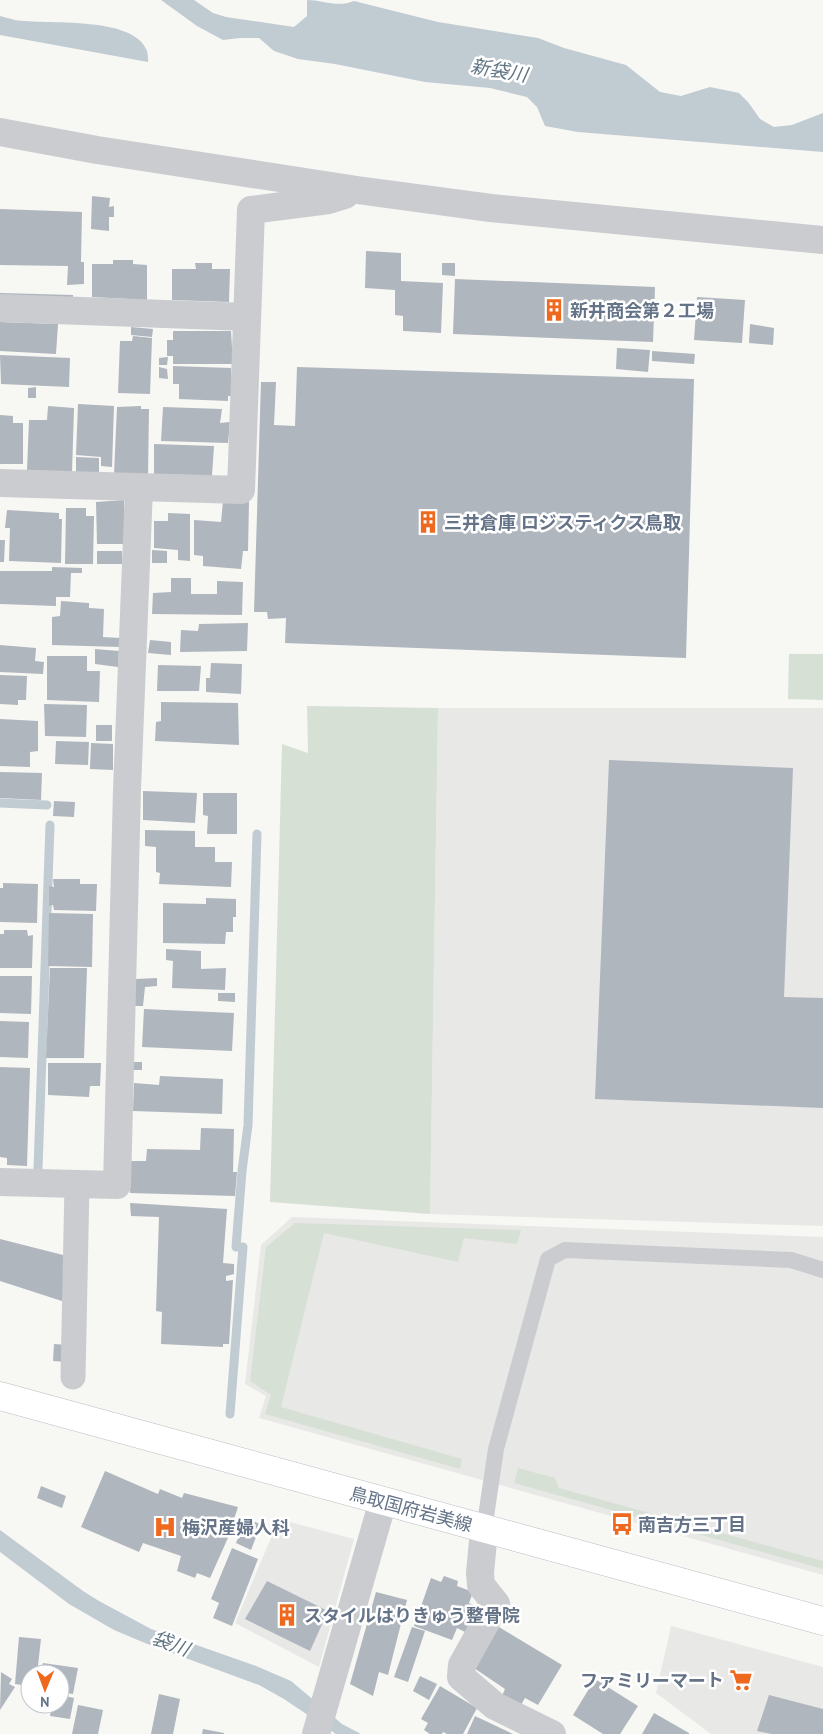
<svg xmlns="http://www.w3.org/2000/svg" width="823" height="1734" viewBox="0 0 823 1734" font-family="'PT Sans','Noto Sans JP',sans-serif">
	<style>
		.built { fill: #e8e8e7 }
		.green { fill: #d7e0d5 }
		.water { fill: #c1cbd2 }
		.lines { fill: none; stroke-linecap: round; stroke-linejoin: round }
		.stream { stroke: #c1cbd2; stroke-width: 9 }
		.building { fill: #b0b6bd }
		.primary-casing { stroke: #babdc2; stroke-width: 29 }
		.service { stroke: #caccd0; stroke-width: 16 }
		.pedestrian { stroke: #caccd0; stroke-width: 25 }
		.minor { stroke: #caccd0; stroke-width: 28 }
		.tertiary { stroke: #caccd0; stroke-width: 28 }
		.primary { stroke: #fff; stroke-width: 28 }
		.labels { text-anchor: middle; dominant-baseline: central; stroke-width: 5; stroke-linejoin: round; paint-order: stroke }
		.poi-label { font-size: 18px; font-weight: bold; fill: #647387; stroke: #fff; text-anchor: start }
		.street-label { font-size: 18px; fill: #647387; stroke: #fff }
		.water-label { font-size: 19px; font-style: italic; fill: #607583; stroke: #fff }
	</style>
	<rect width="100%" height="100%" fill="#f7f7f4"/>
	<!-- built -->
	<g class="built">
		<polygon points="438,708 823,708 823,1226 430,1214"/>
		<polygon points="292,1217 823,1237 823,1575 259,1418 266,1396 245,1384 261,1245"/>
		<polygon points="279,1519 354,1539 319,1667 235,1623"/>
		<polygon points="671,1626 823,1667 823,1734 711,1734 656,1693"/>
	</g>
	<!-- green -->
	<g class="green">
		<polygon points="789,654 823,654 823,700 788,699"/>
		<polygon points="307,706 438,708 430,1214 270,1202 282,744 308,753"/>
		<polygon points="295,1223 521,1230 517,1244 464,1238 458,1262 324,1233 281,1407 462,1459 460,1469 265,1414 271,1395 250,1381 266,1247"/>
		<polygon points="518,1468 555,1478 559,1488 823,1561 823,1569 514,1483"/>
	</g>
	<!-- water -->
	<g class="water">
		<path d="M161 0H194L213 13 226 17 294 27 307 16V0C323 0 337 8 354 1L438 22 538 38 564 48 626 65 660 92 681 96 710 87 739 93 748 102 760 119 774 127 792 125 823 113V152L578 132 545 126 537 107 527 97 490 88 425 82 335 64 298 59 274 51 259 38H240L223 40 197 26Z"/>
		<path d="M0 16C5 17 10 19 15 20 45 25 134 15 147 51 148 54 148 59 148 62L0 35Z"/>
		<polygon points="0,1530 83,1591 99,1601 151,1629 256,1666 291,1681 342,1724 361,1734 336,1734 284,1699 259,1685 145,1643 114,1630 69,1604 0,1552"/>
	</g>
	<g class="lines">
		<!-- stream -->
		<g class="stream">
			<polyline points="0,803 47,805"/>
			<polyline points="38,1169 50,825"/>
			<polyline points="230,1414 243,1247 236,1247 242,1171 248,1125 257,834"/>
		</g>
	</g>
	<!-- building -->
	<g class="building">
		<polygon points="92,196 110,198 109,207 114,206 114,217 109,217 109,231 91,229"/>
		<polygon points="0,209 82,212 81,262 84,262 84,284 67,285 68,266 0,265"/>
		<polygon points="366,251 401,253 401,281 443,283 441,333 403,331 403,316 395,315 395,290 365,288"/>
		<polygon points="113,260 133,260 133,264 147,265 147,300 92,297 92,264 113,264"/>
		<polygon points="195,263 212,263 212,269 230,269 229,302 172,300 172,269 196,269"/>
		<polygon points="442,263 455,263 455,276 442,275"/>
		<polygon points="455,279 655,287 653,342 453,334"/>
		<polygon points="0,293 73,295 73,303 0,300"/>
		<polygon points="697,297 745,300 742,343 694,340"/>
		<polygon points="0,322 58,324 56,354 0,351"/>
		<polygon points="750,324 774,328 773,345 749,343"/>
		<polygon points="131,327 153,329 152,337 131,335"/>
		<polygon points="173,331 231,331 233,364 173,364 173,356 167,356 167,340 173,340"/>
		<polygon points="133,336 152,338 150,394 118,393 120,341 132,341"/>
		<polygon points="617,348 650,350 648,372 616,369"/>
		<polygon points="652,351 695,354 694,364 652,361"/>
		<polygon points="0,355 70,358 69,387 1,384"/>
		<polygon points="168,357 167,365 159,365 159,358"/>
		<polygon points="173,366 231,368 231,396 228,396 228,401 179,399 179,384 173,384"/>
		<polygon points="159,367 167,369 168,379 159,378"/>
		<polygon points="297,367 694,379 686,658 285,643 286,618 268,619 267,612 254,612 261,382 276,382 274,425 295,426"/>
		<polygon points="36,387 36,398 28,398 28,388"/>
		<polygon points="78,404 114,406 112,467 101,466 101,457 76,455"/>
		<polygon points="48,406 74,408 72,472 27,470 29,420 47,420"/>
		<polygon points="141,406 141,409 149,409 148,476 114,474 117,407"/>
		<polygon points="163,407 222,409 220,423 230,422 228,443 161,441"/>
		<polygon points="0,415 13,416 13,423 23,423 23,464 0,464"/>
		<polygon points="154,444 214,446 212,476 154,474"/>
		<polygon points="76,457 99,458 99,472 76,472"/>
		<polygon points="124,500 124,544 97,544 96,502"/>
		<polygon points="223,501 249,502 248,551 243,551 241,569 203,566 203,556 194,555 194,520 221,522"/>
		<polygon points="66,508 86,508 86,516 94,516 93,564 65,564"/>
		<polygon points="7,510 59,513 59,519 62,519 61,563 9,561 10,528 5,528"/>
		<polygon points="168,513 190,514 190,561 178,560 178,550 154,548 154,521 168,521"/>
		<polygon points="0,540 5,540 4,562 0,562"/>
		<polygon points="152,550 167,551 167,563 152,563"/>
		<rect x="97" y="551" width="25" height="13"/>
		<polygon points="52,567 82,568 82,573 71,573 70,597 56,597 56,606 0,604 0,571 52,571"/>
		<polygon points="171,578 191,578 191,594 217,594 217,581 243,582 242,615 152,614 153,593 171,592"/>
		<polygon points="61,601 89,603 89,608 104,609 103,637 121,638 121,647 52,645 52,617 60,616"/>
		<polygon points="248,623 247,651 180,652 181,630 198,631 199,624"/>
		<polygon points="150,640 171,642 171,655 148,653"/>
		<polygon points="0,645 36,648 35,661 44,662 43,674 0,672"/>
		<polygon points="95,649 119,651 118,667 95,664"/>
		<polygon points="47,656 87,656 87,671 100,671 99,702 47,700"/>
		<polygon points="211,663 242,664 241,694 206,692 206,678 210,678"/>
		<polygon points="158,665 201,666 199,691 157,691"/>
		<polygon points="0,675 27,676 26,700 18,700 18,705 0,704"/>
		<polygon points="161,702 238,703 239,745 155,741 156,722 161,721"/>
		<polygon points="44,704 87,705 86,737 45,736"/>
		<polygon points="0,719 38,721 38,751 30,752 30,767 0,766"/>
		<rect x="96" y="725" width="16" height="16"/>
		<polygon points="56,741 89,742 88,765 55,764"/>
		<polygon points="91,743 113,744 113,770 90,769"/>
		<polygon points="609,760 793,768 784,997 823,998 823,1108 595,1099"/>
		<polygon points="0,772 42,773 41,800 0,798"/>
		<polygon points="143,791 197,793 195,823 143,820"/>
		<polygon points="203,793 237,793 237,834 207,834 208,816 203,815"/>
		<polygon points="54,801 75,802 74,817 53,816"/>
		<polygon points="145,830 195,831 195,847 215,847 215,862 232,862 231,887 159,884 160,873 156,872 156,847 145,846"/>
		<polygon points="53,879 80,879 80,884 97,884 96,911 54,910 53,905 49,906 49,886 54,887"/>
		<polygon points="3,883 38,884 37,923 0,922 0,888 3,888"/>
		<polygon points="206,898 236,899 236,917 233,917 233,932 226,932 225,944 163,943 163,903 206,904"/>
		<polygon points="49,913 93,914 92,967 48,966"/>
		<polygon points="4,930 27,930 28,936 33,935 32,968 0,968 0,934 4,934"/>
		<polygon points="166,949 201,951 201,969 226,968 225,990 172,988 173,961 166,960"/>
		<polygon points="50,968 87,968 84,1058 46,1058"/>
		<polygon points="0,976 32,976 31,1014 0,1013"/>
		<polygon points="157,978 157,986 145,987 143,1006 134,1006 136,979"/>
		<polygon points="218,993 235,993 235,1002 218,1001"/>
		<polygon points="144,1009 234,1013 232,1051 142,1047"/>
		<polygon points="0,1021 29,1022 28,1058 0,1057"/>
		<rect x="131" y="1062" width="11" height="8"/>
		<polygon points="48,1063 101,1063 100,1086 90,1086 89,1097 48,1095"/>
		<polygon points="0,1067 30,1068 27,1166 7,1165 7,1158 0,1157"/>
		<polygon points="160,1076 223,1079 222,1114 133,1111 134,1083 159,1085"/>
		<polygon points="201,1128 234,1129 233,1172 237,1172 235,1196 130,1193 131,1161 146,1161 147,1149 200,1150"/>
		<polygon points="130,1203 227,1209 223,1263 234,1264 234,1274 226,1276 226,1281 233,1280 229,1344 223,1344 223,1347 161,1344 162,1312 156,1311 159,1217 131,1216"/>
		<polygon points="0,1239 67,1256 65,1302 0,1281"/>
		<polygon points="54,1344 67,1345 66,1362 53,1361"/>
		<polygon points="105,1471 158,1494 160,1489 182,1498 184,1493 238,1507 234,1519 236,1520 210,1578 197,1573 195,1578 177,1571 181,1556 143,1543 139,1552 81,1527"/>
		<polygon points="41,1486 66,1496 62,1508 37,1498"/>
		<polygon points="246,1519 261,1524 251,1550 236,1543"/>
		<polygon points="232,1548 258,1559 232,1626 213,1618 219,1603 211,1599"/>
		<polygon points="444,1576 458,1581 457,1586 473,1592 469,1603 481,1608 467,1633 457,1628 452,1640 414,1626 431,1578 441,1582"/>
		<polygon points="267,1581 328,1611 310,1651 245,1619"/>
		<polygon points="376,1592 407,1600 388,1675 379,1672 373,1696 350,1684"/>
		<polygon points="412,1627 425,1631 408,1682 394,1677"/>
		<polygon points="499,1627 562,1665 538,1705 525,1698 521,1705 502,1696 505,1689 474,1668"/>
		<polygon points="19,1637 41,1639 37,1674 30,1674 30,1686 15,1684"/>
		<polygon points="43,1663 78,1668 73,1694 60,1692 60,1674 41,1674"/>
		<polygon points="1,1672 12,1679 9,1684 15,1687 0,1710"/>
		<polygon points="420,1676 437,1684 429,1700 413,1691"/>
		<polygon points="595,1679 638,1706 620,1734 603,1734 573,1715"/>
		<polygon points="440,1686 477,1708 463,1734 447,1734 443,1732 442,1734 430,1734 424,1730 428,1723 421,1719"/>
		<polygon points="159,1694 180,1699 173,1734 151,1734"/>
		<polygon points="60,1695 74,1698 70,1719 50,1716 52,1704 60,1704"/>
		<polygon points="769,1695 823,1709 823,1734 772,1734 757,1731"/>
		<polygon points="78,1705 103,1710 98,1734 72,1734"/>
		<polygon points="654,1713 689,1733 689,1734 642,1734"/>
		<polygon points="475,1716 513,1734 467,1734"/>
		<polygon points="203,1729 224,1733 224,1734 202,1734"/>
	</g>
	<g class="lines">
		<defs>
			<polyline id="primary" points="0,1396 823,1621"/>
		</defs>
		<!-- primary casing -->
		<use href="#primary" class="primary-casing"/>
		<!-- service -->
		<polyline class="service" points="484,1530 496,1449 548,1259 565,1250 791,1260 823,1270"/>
		<!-- pedestrian -->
		<polyline class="pedestrian" points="73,1377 77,1185"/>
		<!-- minor -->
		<g class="minor">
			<polyline points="0,132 97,150 357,190 491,208 823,240"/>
			<polyline points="0,308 247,317"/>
			<polyline points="0,483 241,490 251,210 329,200 345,195"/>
			<polyline points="0,1182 117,1185 127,790 139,488"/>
			<polyline points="484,1530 480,1573 481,1585 496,1604 462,1665 461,1677 495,1706 552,1734"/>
		</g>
		<!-- tertiary -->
		<polyline class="tertiary" points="316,1734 383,1501"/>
		<!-- primary -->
		<use href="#primary" class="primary"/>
	</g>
	<!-- icons -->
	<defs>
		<symbol id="building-bare" viewBox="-9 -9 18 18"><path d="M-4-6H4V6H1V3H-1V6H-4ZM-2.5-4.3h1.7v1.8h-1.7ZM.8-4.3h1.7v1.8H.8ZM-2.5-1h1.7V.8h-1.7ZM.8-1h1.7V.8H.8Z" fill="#ee681d" stroke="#fff" stroke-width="2.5" paint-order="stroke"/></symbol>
		<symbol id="bus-bare" viewBox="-9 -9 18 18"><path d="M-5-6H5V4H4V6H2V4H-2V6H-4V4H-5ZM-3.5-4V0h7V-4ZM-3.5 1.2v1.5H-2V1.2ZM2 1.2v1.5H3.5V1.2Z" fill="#ee681d" stroke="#fff" stroke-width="2.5" paint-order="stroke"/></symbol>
		<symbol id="hospital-bare" viewBox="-9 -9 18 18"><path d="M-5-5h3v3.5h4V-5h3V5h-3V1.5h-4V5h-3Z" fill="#ee681d" stroke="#fff" stroke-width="2.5" paint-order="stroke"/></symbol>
		<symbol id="supermarket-bare" viewBox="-9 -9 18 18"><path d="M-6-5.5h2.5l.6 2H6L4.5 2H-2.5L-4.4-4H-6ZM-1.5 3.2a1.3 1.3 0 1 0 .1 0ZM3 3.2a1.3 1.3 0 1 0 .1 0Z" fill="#ee681d" stroke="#fff" stroke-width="2.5" paint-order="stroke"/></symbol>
	</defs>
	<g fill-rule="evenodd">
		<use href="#building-bare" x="538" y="294" width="32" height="32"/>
		<use href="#building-bare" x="412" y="506" width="32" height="32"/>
		<use href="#bus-bare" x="606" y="1508" width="32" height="32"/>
		<use href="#hospital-bare" x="149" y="1511" width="32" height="32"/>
		<use href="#building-bare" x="271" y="1599" width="32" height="32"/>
		<use href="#supermarket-bare" x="725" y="1664" width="32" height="32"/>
	</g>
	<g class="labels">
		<!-- poi labels -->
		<g class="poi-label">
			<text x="570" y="310">新井商会第２工場</text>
			<text x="444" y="522">三井倉庫 ロジスティクス鳥取</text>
			<text x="638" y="1524">南吉方三丁目</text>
			<text x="182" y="1527">梅沢産婦人科</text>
			<text x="304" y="1615">スタイルはりきゅう整骨院</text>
			<text x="724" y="1680" text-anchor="end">ファミリーマート</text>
		</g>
		<!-- street labels -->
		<g class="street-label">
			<text transform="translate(411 1509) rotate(15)">鳥取国府岩美線</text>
		</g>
		<!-- water labels -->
		<g class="water-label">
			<text transform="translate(499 70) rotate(10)">新袋川</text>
			<text transform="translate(171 1643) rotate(21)">袋川</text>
		</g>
	</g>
	<!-- north arrow -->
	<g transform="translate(45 1689) rotate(181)"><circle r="24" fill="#ffffff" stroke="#c1c7cf"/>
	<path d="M0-4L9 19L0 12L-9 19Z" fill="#ee681d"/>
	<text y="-8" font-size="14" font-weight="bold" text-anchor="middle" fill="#647387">N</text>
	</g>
</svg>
